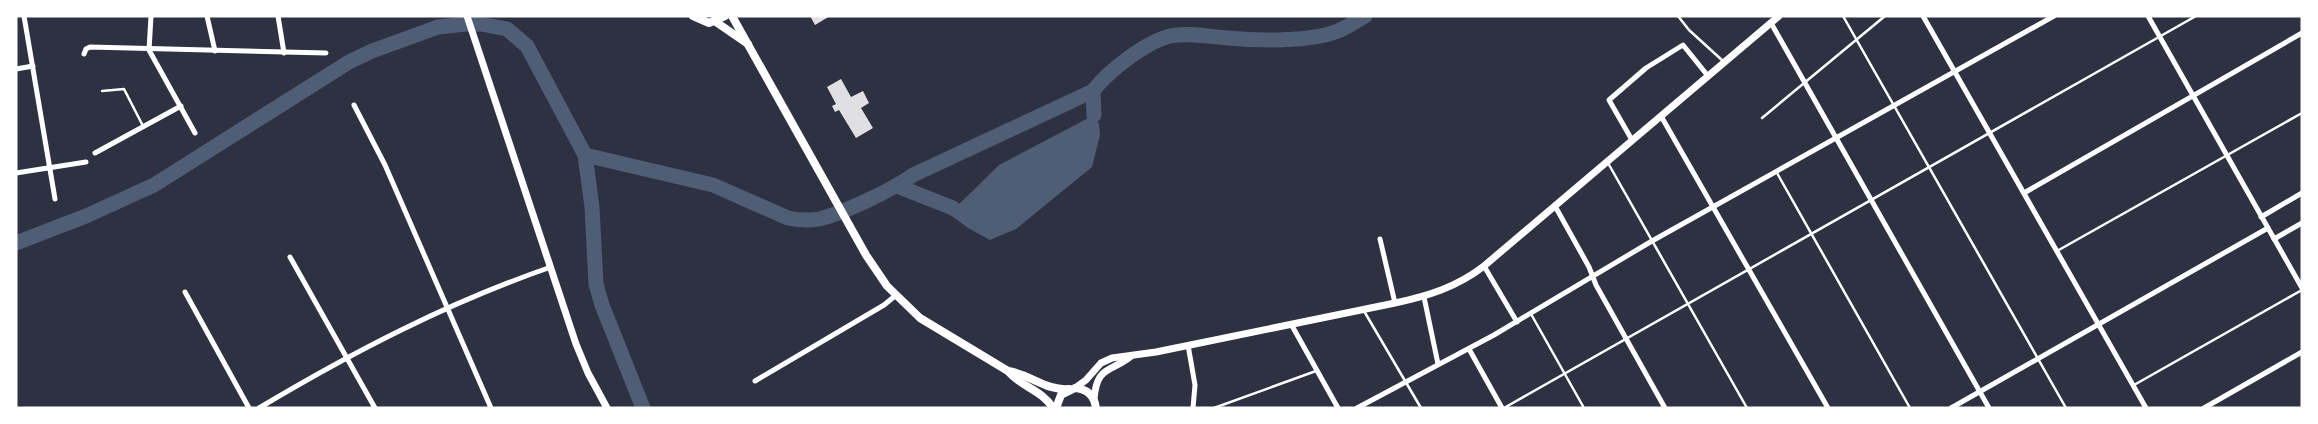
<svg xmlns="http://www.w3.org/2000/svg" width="2318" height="424" viewBox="0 0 2318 424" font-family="Karla,sans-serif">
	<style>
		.water { fill: #4f5d75 }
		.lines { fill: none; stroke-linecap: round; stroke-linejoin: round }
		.river { stroke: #4f5d75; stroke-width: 15 }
		.building { fill: #e0e0e3 }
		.service { stroke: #fff; stroke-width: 2.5 }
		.minor { stroke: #fff; stroke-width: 5 }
		.tertiary { stroke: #fff; stroke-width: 7 }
		.secondary { stroke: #fff; stroke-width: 8 }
	</style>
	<rect width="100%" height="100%" fill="#2d3142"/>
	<!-- water -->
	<polygon class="water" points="1094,115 1099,124 1100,135 1092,167 1016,229 990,240 968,228 949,214 999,165"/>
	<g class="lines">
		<!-- river -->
		<g class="river">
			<polyline points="1093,91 1094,115"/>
			<path d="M585 155 713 185 788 218C798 220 809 221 819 219 844 213 892 190 913 175L1093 91C1108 71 1146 42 1170 36 1188 32 1210 37 1228 38 1258 41 1310 42 1338 31 1348 27 1356 21 1365 16"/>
			<polyline points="897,186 953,208"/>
			<polyline points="16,243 86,216 154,185 349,62 372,51 438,27 466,24 481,24 507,29 527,46 585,155 592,207 596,284 602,305 643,408"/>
		</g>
	</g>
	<!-- building -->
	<g class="building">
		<polygon points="810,16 830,16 815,25"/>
		<polygon points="841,79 851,97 863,91 869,103 861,108 873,128 856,138 839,110 835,112 832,106 836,104 827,87"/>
	</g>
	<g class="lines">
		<!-- service -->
		<g class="service">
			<polyline points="1678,16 1689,30 1723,61"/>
			<polyline points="1843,16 2066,408"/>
			<polyline points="102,91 124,89 143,126"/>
			<polyline points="1762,118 1885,16"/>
			<polyline points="1608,163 1747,408"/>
			<polyline points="1777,173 1910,408"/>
			<polyline points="2057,251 2302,113"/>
			<polyline points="1364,311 1421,408"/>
			<polyline points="1531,314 1584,408"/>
			<polyline points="2134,385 2302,290"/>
			<polyline points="1214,408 1316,371"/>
			<polyline points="1504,408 2196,16"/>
		</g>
		<!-- minor -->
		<g class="minor">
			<polyline points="24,16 55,199"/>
			<polyline points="151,16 149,50 195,133"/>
			<polyline points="207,16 215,51"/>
			<polyline points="278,16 284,53"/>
			<polyline points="1923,16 2146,408"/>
			<polyline points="2148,16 2302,288"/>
			<polyline points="1771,23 1989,408"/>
			<polyline points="84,54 86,49 90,47 326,53"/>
			<polyline points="16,69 33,66"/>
			<polyline points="354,105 385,165 491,408"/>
			<polyline points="1661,116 1828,408"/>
			<polyline points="1632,140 1609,100 1646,68 1683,45 1708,76"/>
			<polyline points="95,153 181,106"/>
			<polyline points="16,173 86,162"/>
			<polyline points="2024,193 2302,33"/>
			<polyline points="1555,206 1589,267 1596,285 1665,408"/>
			<polyline points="2261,217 2302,193"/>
			<polyline points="1380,239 1395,303"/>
			<polyline points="2274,239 2302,223"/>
			<polyline points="290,257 375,408"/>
			<polyline points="1484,266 1517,322"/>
			<polyline points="185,292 249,408"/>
			<polyline points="1424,297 1438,364"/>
			<polyline points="1291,324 1338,408"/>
			<polyline points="1188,345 1195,385 1193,408"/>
			<polyline points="1469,349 1502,408"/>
			<polyline points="755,381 884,305 895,296"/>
			<path d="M259 408C353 352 447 303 551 267"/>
			<polyline points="1357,408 1494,335 1652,241 2054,16"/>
			<polyline points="1951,408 2268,228"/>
			<polyline points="2204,408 2302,352"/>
		</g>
		<!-- tertiary -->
		<g class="tertiary">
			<polyline points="467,16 576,344 588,373 607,408"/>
			<path d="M1075 388 1086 380 1101 363 1112 358 1156 352 1395 303C1428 296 1457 287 1484 266L1779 16"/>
			<path d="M1094 399C1097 366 1109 373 1130 357"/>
		</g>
		<!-- secondary -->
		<g class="secondary">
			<polyline points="693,16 709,23 725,16"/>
			<path d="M732 16 866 255 887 286 920 318 1008 371C1030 374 1046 391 1069 389"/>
			<polyline points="716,22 748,44"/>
			<path d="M1008 371C1021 387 1042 390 1053 408"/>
			<path d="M1056 408 1061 395 1075 388C1087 389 1094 395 1096 408"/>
		</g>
	</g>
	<!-- border -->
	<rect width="2318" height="424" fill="none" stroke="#ffffff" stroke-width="35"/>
</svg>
